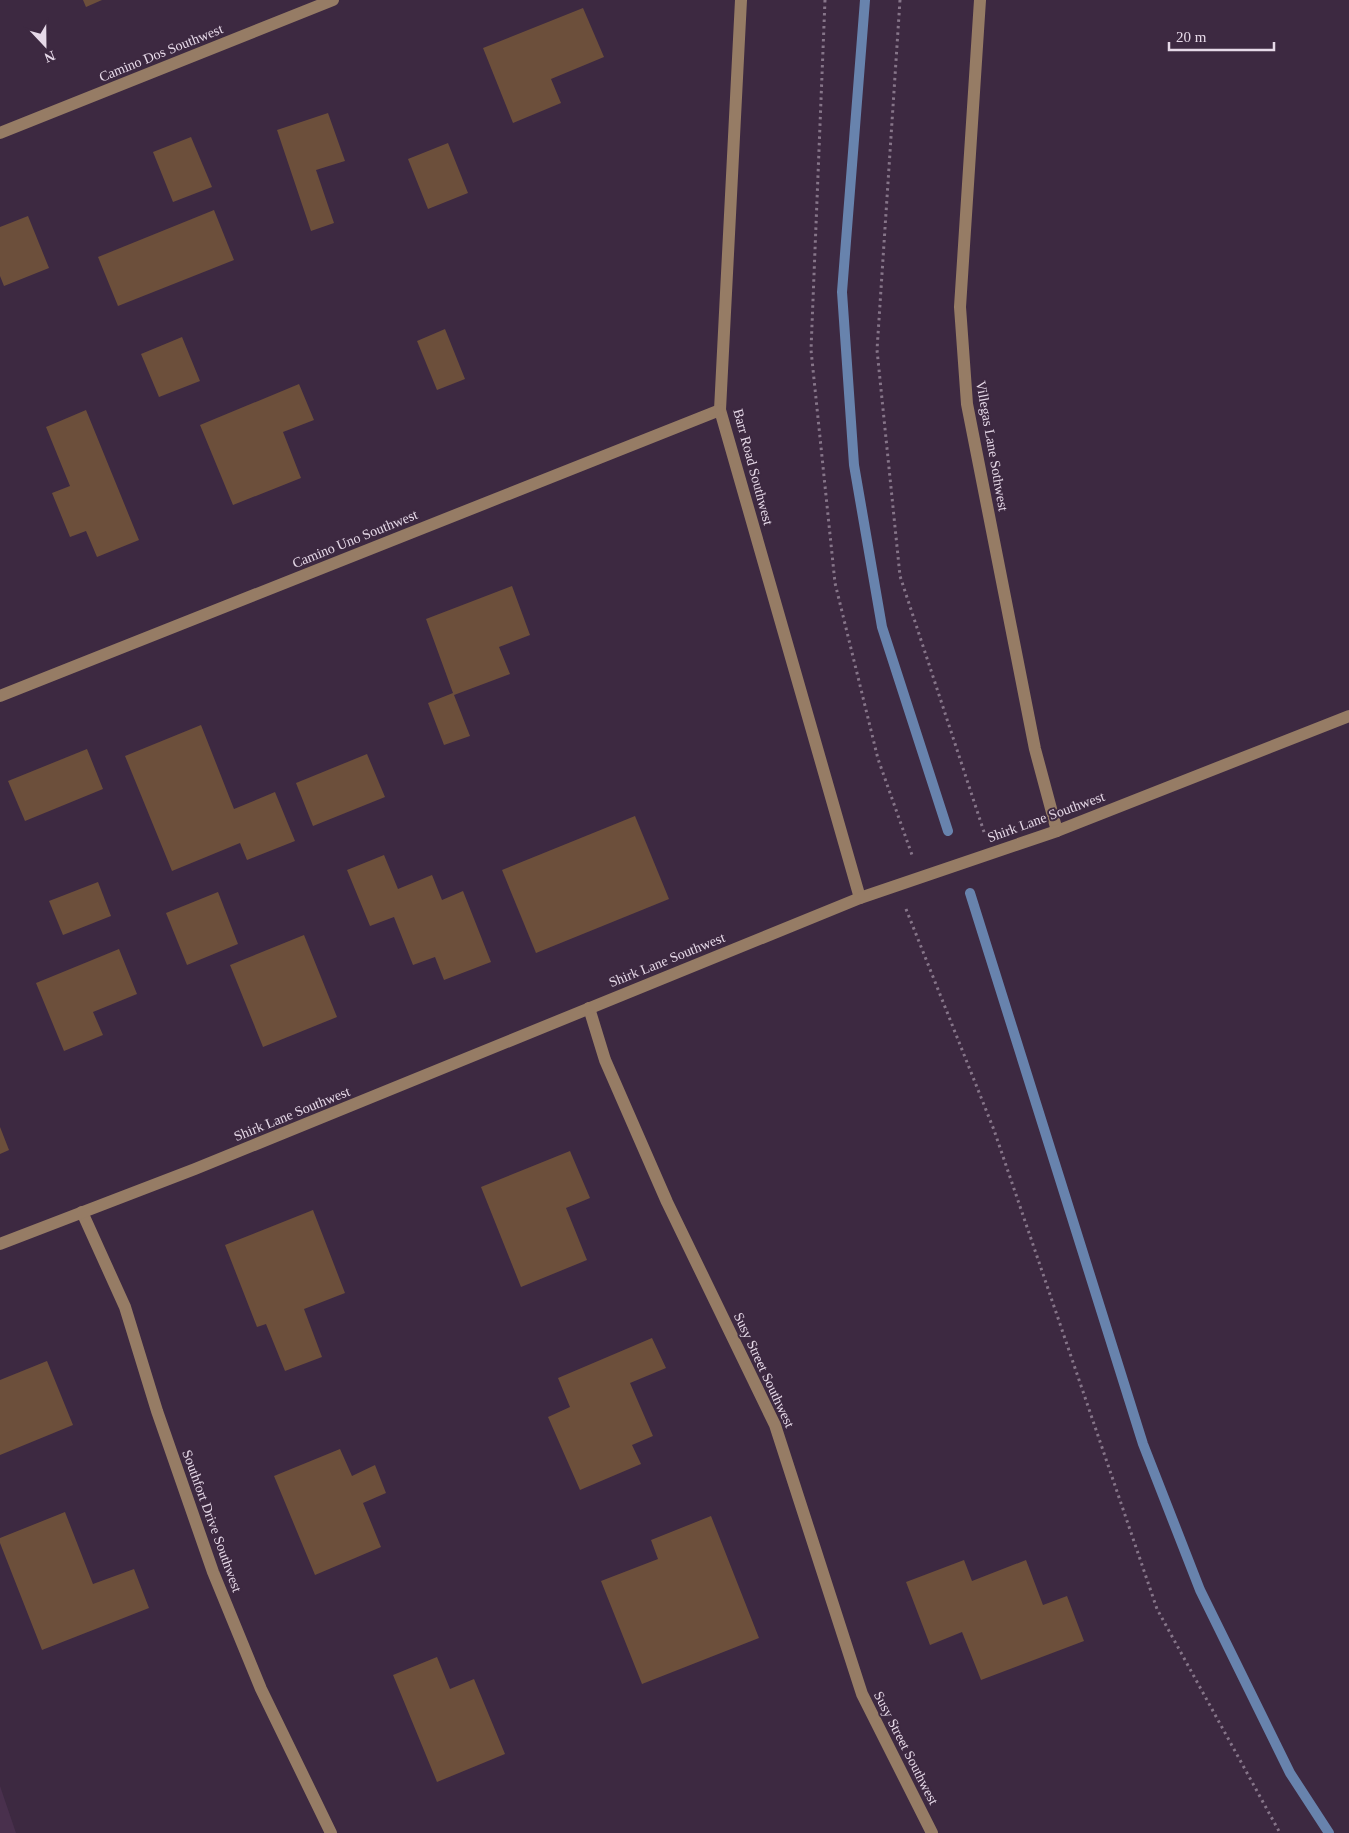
<svg xmlns="http://www.w3.org/2000/svg" width="1349" height="1833" viewBox="0 0 1349 1833" font-family="Georgia,serif">
	<style>
		.built { fill: #49304d }
		.lines { fill: none; stroke-linecap: round; stroke-linejoin: round }
		.stream { stroke: #6883ad; stroke-width: 10 }
		.building { fill: #6c4f3b }
		.path { stroke: #867589; stroke-width: 3; stroke-dasharray: 2.5 4; stroke-linecap: butt }
		.minor { stroke: #967c65; stroke-width: 12 }
		.labels { text-anchor: middle; dominant-baseline: central; stroke-width: 4; stroke-linejoin: round; paint-order: stroke }
		.street-label { font-size: 14px; fill: #e6d9e8; stroke: #3d2941 }
	</style>
	<rect width="100%" height="100%" fill="#3d2941"/>
	<!-- built -->
	<polygon class="built" points="0,1786 16,1833 0,1833"/>
	<g class="lines">
		<!-- stream -->
		<g class="stream">
			<polyline points="865,0 842,292 854,465 882,627 948,831"/>
			<polyline points="970,893 1143,1444 1200,1590 1290,1773 1329,1833"/>
		</g>
	</g>
	<!-- building -->
	<g class="building">
		<polygon points="83,0 102,0 86,7"/>
		<polygon points="583,8 604,57 551,79 561,103 513,123 483,48"/>
		<polygon points="328,113 345,161 316,170 334,223 311,231 277,130"/>
		<polygon points="191,137 212,187 173,202 153,152"/>
		<polygon points="448,143 468,193 428,209 408,159"/>
		<polygon points="214,210 234,260 118,306 98,257"/>
		<polygon points="28,216 49,268 4,286 0,276 0,227"/>
		<polygon points="445,329 465,379 437,390 417,341"/>
		<polygon points="182,337 200,381 159,397 141,354"/>
		<polygon points="299,384 314,420 283,432 301,478 233,505 200,425"/>
		<polygon points="86,410 139,540 97,557 86,531 70,537 52,493 70,486 46,427"/>
		<polygon points="512,586 530,635 499,647 510,674 454,695 470,736 444,745 428,703 453,693 426,619"/>
		<polygon points="201,725 234,809 275,792 295,841 247,860 240,843 172,871 125,756"/>
		<polygon points="87,749 103,789 25,821 8,781"/>
		<polygon points="367,754 385,797 313,826 296,783"/>
		<polygon points="635,816 669,899 536,953 502,870"/>
		<polygon points="384,855 398,889 432,875 442,900 463,891 491,962 444,980 435,957 413,965 394,917 370,926 347,870"/>
		<polygon points="98,882 111,916 63,935 49,901"/>
		<polygon points="218,892 238,944 187,965 166,913"/>
		<polygon points="304,935 337,1017 263,1047 230,965"/>
		<polygon points="119,949 137,994 93,1012 103,1035 64,1051 36,983"/>
		<polygon points="0,1127 9,1150 0,1154"/>
		<polygon points="570,1151 590,1198 566,1208 587,1260 521,1287 481,1187"/>
		<polygon points="313,1210 345,1293 304,1309 322,1357 285,1371 266,1324 257,1327 225,1245"/>
		<polygon points="652,1338 666,1368 630,1383 653,1436 632,1445 641,1464 580,1490 548,1417 570,1407 558,1378"/>
		<polygon points="47,1361 73,1425 0,1455 0,1380"/>
		<polygon points="340,1449 352,1476 375,1465 386,1493 363,1503 381,1547 315,1575 274,1476"/>
		<polygon points="65,1512 93,1584 134,1569 149,1608 42,1650 0,1543 0,1538"/>
		<polygon points="711,1516 759,1638 642,1684 601,1581 658,1559 651,1540"/>
		<polygon points="964,1560 972,1581 1026,1560 1043,1605 1067,1596 1084,1641 981,1680 962,1632 930,1645 906,1582"/>
		<polygon points="437,1657 450,1689 474,1679 505,1754 437,1782 393,1675"/>
	</g>
	<g class="lines">
		<!-- path -->
		<g class="path">
			<polyline points="825,0 811,350 835,583 878,759 912,855"/>
			<polyline points="900,0 877,350 900,576 984,832"/>
			<polyline points="906,909 994,1130 1157,1609 1280,1833"/>
		</g>
		<!-- minor -->
		<g class="minor">
			<polyline points="741,0 720,410 860,898"/>
			<polyline points="980,0 960,307 967,404 1035,749 1057,831"/>
			<polyline points="0,133 333,0"/>
			<polyline points="0,696 720,410"/>
			<polyline points="589,1008 605,1060 667,1202 775,1425 862,1694 932,1833"/>
			<polyline points="82,1212 125,1307 157,1411 213,1572 261,1689 331,1833"/>
			<polyline points="0,1244 195,1169 860,898 1057,831 1349,716"/>
		</g>
	</g>
	<g class="labels">
		<!-- street labels -->
		<g class="street-label">
			<text transform="translate(161 53) rotate(-22)">Camino Dos Southwest</text>
			<text transform="translate(992 446) rotate(80)">Villegas Lane Sothwest</text>
			<text transform="translate(753 467) rotate(75)">Barr Road Southwest</text>
			<text transform="translate(355 539) rotate(-22)">Camino Uno Southwest</text>
			<text transform="translate(1046 817) rotate(-20)">Shirk Lane Southwest</text>
			<text transform="translate(667 960) rotate(-22)">Shirk Lane Southwest</text>
			<text transform="translate(292 1114) rotate(-22)">Shirk Lane Southwest</text>
			<text transform="translate(764 1370) rotate(65)">Susy Street Southwest</text>
			<text transform="translate(212 1521) rotate(70)">Southfort Drive Southwest</text>
			<text transform="translate(906 1748) rotate(63)">Susy Street Southwest</text>
		</g>
	</g>
	<!-- north arrow -->
	<g transform="translate(45 45) rotate(158)" stroke="#3d2941" stroke-width="4" paint-order="stroke">
	<path d="M0-4L9 19L0 12L-9 19Z" fill="#e6d9e8"/>
	<text y="-8" font-size="14" font-weight="bold" text-anchor="middle" fill="#e6d9e8">N</text>
	</g>
	<!-- scale -->
	<path d="M1169 42v8h105v-8" fill="none" stroke="#e6d9e8" stroke-width="2.5"/>
	<text x="1176" y="42" font-size="15" fill="#e6d9e8" stroke="#3d2941" stroke-width="4" paint-order="stroke">20 m</text>
</svg>
